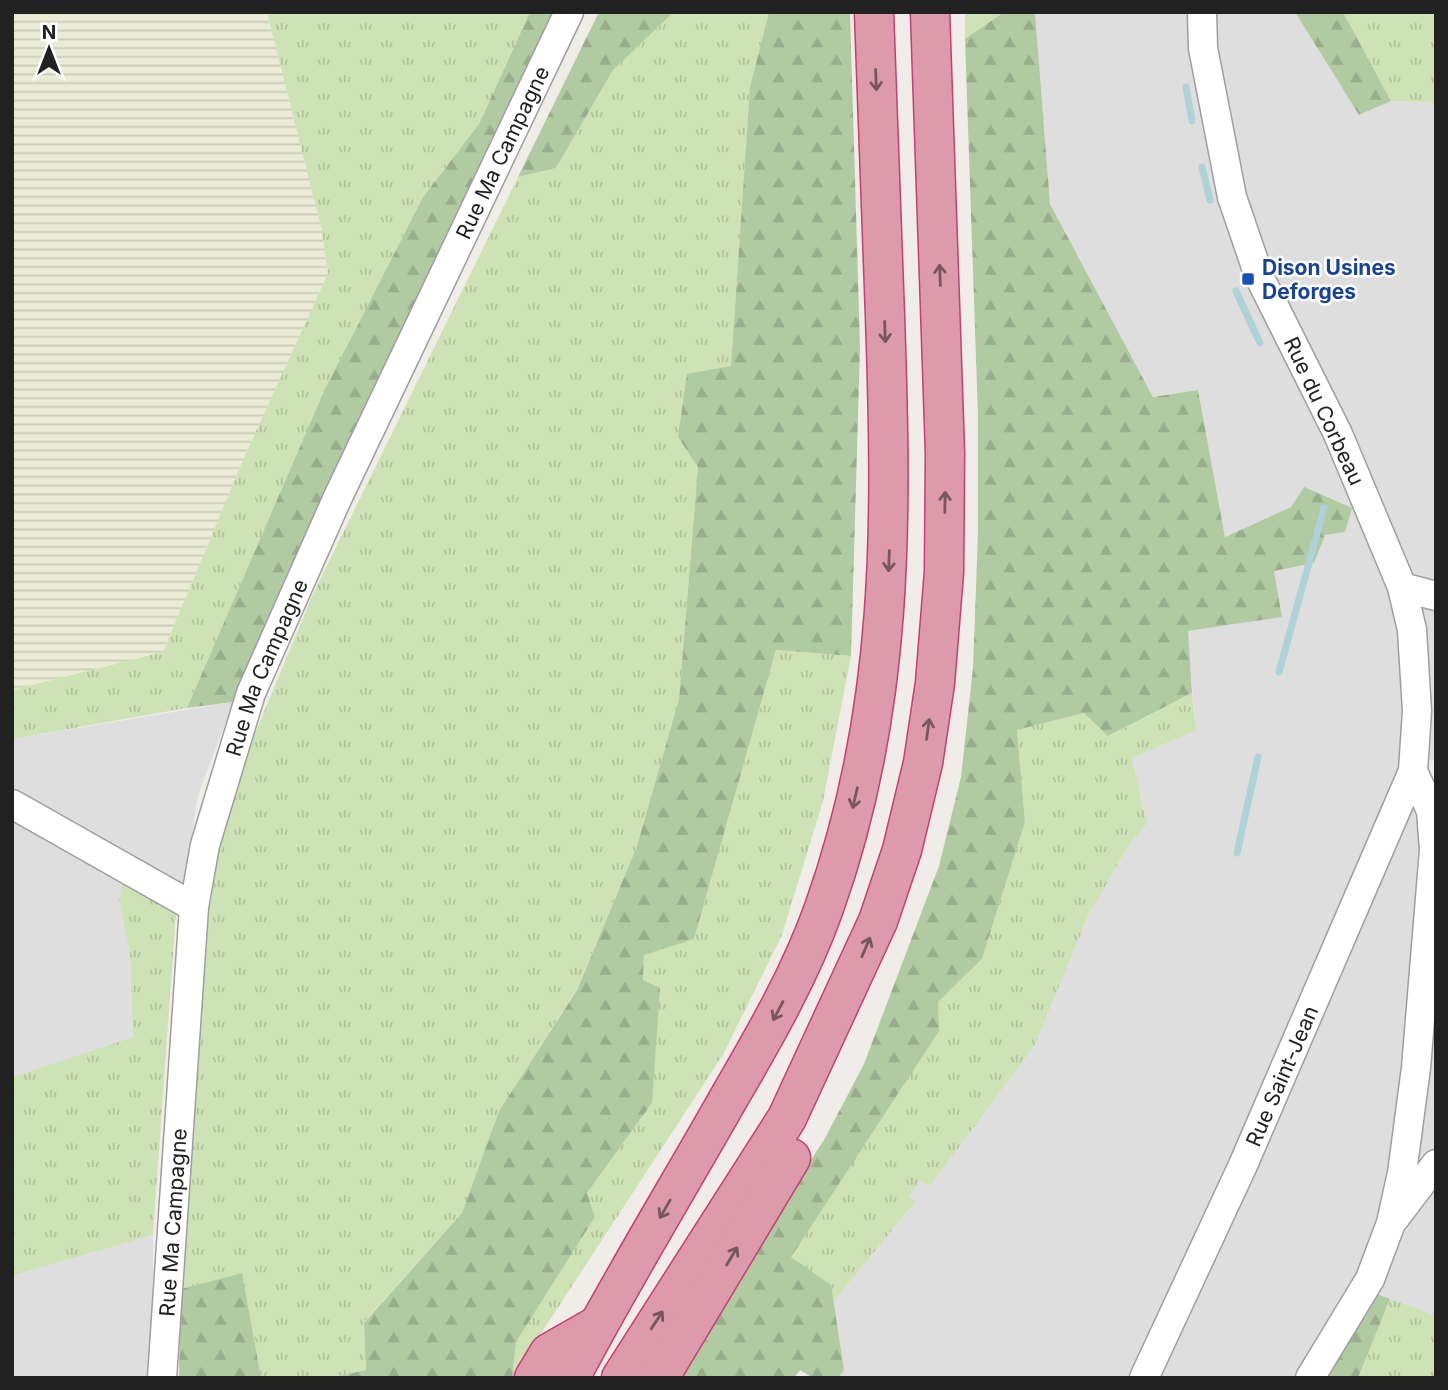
<svg xmlns="http://www.w3.org/2000/svg" width="1448" height="1390" viewBox="0 0 1448 1390" font-family="Inter,sans-serif">
	<style>
		.residential { fill: #dedede }
		.farmland { fill: url(#farmland-rules) }
		.grass { fill: url(#grass-tufts) }
		.forest { fill: url(#forest-firs) }
		.lines { fill: none; stroke-linecap: round; stroke-linejoin: round }
		.stream { stroke: #afd1d8; stroke-width: 7 }
		.minor-casing { stroke: #9e9e9e; stroke-width: 31 }
		.highway-casing { stroke: #c53e74; stroke-width: 41 }
		.minor { stroke: #fff; stroke-width: 28 }
		.highway { stroke: #dd9aab; stroke-width: 38 }
		.oneway { stroke: #76575f }
		.transit-dot { fill: #1a4fb4; stroke: #fff; stroke-width: 2.5 }
		.labels { text-anchor: middle; dominant-baseline: central; stroke-width: 5; stroke-linejoin: round; paint-order: stroke }
		.street-label { font-size: 21px; fill: #212121; stroke: #fff }
		.transit-label { font-size: 21px; font-weight: bold; fill: #164399; stroke: #fff; text-anchor: start }
	</style>
	<defs>
		<pattern id="farmland-rules" width="6" height="5" patternUnits="userSpaceOnUse" patternTransform="scale(1.75)"><rect width="6" height="5" fill="#ebecd6"/><path d="M0 2.5h6" fill="none" stroke="#c9cab7"/></pattern>
		<pattern id="grass-tufts" width="24" height="20" patternUnits="userSpaceOnUse" patternTransform="scale(1.75)"><rect width="24" height="20" fill="#cee3b5"/><path d="M3 7l-1-3M5 7V3M7 7l1-3M15 17l-1-3M17 17v-4M19 17l1-3" fill="none" stroke="#b1c29b"/></pattern>
		<pattern id="forest-firs" width="22" height="20" patternUnits="userSpaceOnUse" patternTransform="scale(1.75)"><rect width="22" height="20" fill="#b0caa2"/><path d="M5 1l3.5 6h-7zM16 11l3.5 6h-7z" fill="#97ad8b"/></pattern>
	</defs>
	<rect width="100%" height="100%" fill="#f0ede8"/>
	<!-- residential -->
	<g class="residential">
		<polygon points="1035,12 1194,12 1225,179 1327,419 1352,508 1400,609 1405,769 1132,1378 838,1378 844,1370 833,1302 916,1201 909,1196 920,1179 930,1186 1035,1045 1088,916 1130,843 1147,824 1132,758 1196,729 1187,631 1282,617 1274,571 1314,563 1325,535 1291,507 1225,537 1198,390 1153,397 1050,204"/>
		<polygon points="1212,12 1295,12 1359,115 1391,101 1432,102 1436,114 1436,588 1408,582 1267,274 1240,190"/>
		<polygon points="1415,597 1436,600 1436,761 1426,760"/>
		<polygon points="233,702 198,795 183,895 12,792 12,739"/>
		<polygon points="1416,790 1425,822 1410,1056 1377,1234 1327,1345 1303,1378 1156,1378"/>
		<polygon points="12,815 122,882 119,901 130,954 133,1037 12,1077"/>
		<polygon points="1436,924 1436,1312 1432,1315 1372,1292 1429,1188 1401,1212"/>
		<polygon points="153,1235 153,1367 149,1378 12,1378 12,1276"/>
	</g>
	<!-- farmland -->
	<polygon class="farmland" points="12,12 267,12 322,231 328,273 246,453 163,652 12,690"/>
	<!-- grass -->
	<g class="grass">
		<polygon points="267,12 530,12 479,124 423,197 324,391 187,708 12,739 12,690 163,652 246,453 328,273 322,231"/>
		<polygon points="674,12 769,12 750,88 731,367 698,467 679,699 637,846 577,989 499,1111 462,1213 364,1322 366,1370 331,1378 261,1378 242,1274 181,1289 205,934 224,822 254,736 313,594 518,177 556,168 613,70"/>
		<polygon points="965,12 1004,12 965,39"/>
		<polygon points="1343,12 1436,12 1436,114 1432,102 1391,101"/>
		<polygon points="776,650 851,656 823,801 782,935 724,1053 512,1378 516,1342 595,1217 587,1193 652,1103 643,980 644,954 694,939"/>
		<polygon points="1192,693 1196,730 1132,758 1147,824 1130,843 1088,916 1035,1045 930,1186 920,1180 909,1196 916,1201 833,1302 831,1285 790,1257 938,1031 938,1002 982,959 1025,822 1017,730 1084,713 1109,736"/>
		<polygon points="122,882 176,914 153,1235 12,1276 12,1077 133,1037 130,954 119,901"/>
		<polygon points="1390,1299 1432,1314 1436,1312 1436,1378 1358,1378"/>
	</g>
	<!-- forest -->
	<g class="forest">
		<polygon points="530,12 561,12 323,500 233,702 187,708 324,391 423,197 479,124"/>
		<polygon points="599,12 674,12 613,70 556,168 518,177"/>
		<polygon points="769,12 850,12 860,347 851,656 776,650 694,939 644,955 643,980 660,988 652,1103 587,1193 595,1217 516,1342 512,1378 331,1378 366,1370 364,1323 462,1213 499,1111 577,990 637,846 679,699 698,467 678,437 687,374 731,366 750,87"/>
		<polygon points="1004,12 1035,12 1050,204 1153,397 1198,390 1225,537 1291,507 1304,487 1352,508 1345,532 1325,535 1314,563 1274,571 1282,617 1188,631 1192,693 1108,736 1084,713 1017,730 1025,822 982,959 938,1002 939,1031 791,1257 831,1285 844,1370 838,1378 813,1378 800,1370 794,1378 673,1378 744,1260 824,1140 864,1064 939,866 961,777 973,668 978,533 978,416 965,39"/>
		<polygon points="1295,12 1343,12 1391,101 1359,115"/>
		<polygon points="242,1273 261,1378 179,1378 181,1289"/>
		<polygon points="1372,1292 1390,1299 1358,1378 1322,1378"/>
	</g>
	<g class="lines">
		<!-- stream -->
		<g class="stream">
			<polyline points="1186,87 1192,121"/>
			<polyline points="1202,167 1210,200"/>
			<polyline points="1236,291 1260,343"/>
			<polyline points="1279,672 1324,508"/>
			<polyline points="1237,853 1258,757"/>
		</g>
		<defs>
			<g id="minor">
				<polyline points="1402,587 1436,596"/>
				<polyline points="12,804 194,907"/>
				<polyline points="1395,1218 1436,1164"/>
				<path id="s1" d="M162 1378 194 907 205 845 251 693 337 499 569 12"/>
				<path id="s2" d="M1144 1378 1243 1165 1413 771 1417 711 1412 630 1402 587 1338 434 1259 276 1232 197 1203 48 1202 12"/>
				<polyline points="1310,1378 1370,1279 1391,1223 1402,1173 1416,1068 1434,850 1431,811 1413,771"/>
			</g>
			<g id="highway">
				<polyline points="534,1378 549,1353 598,1325"/>
				<path d="M570 1378C619 1284 675 1193 727 1101 763 1039 800 976 824 908 895 709 892 522 885 316 881 214 877 113 874 12"/>
				<polyline points="621,1378 787,1118 878,921 902,850 923,763 935,683 944,572 945,453 930,12"/>
				<polyline points="659,1378 791,1158"/>
			</g>
		</defs>
		<!-- minor casing -->
		<use href="#minor" class="minor-casing"/>
		<!-- highway casing -->
		<use href="#highway" class="highway-casing"/>
		<!-- minor -->
		<use href="#minor" class="minor"/>
		<!-- highway -->
		<use href="#highway" class="highway"/>
	</g>
	<!-- one-way arrows -->
	<defs><path id="oneway-shaft" d="M-6 0H5M1.5-3L5.5 0L1.5 3" fill="none" stroke-width="1.6" stroke-linecap="round" stroke-linejoin="round" transform="scale(1.75)"/></defs>
	<g class="oneway">
		<use href="#oneway-shaft" transform="translate(876 80) rotate(88)"/>
		<use href="#oneway-shaft" transform="translate(940 275) rotate(-92)"/>
		<use href="#oneway-shaft" transform="translate(885 332) rotate(88)"/>
		<use href="#oneway-shaft" transform="translate(945 502) rotate(-89)"/>
		<use href="#oneway-shaft" transform="translate(889 561) rotate(92)"/>
		<use href="#oneway-shaft" transform="translate(928 729) rotate(-82)"/>
		<use href="#oneway-shaft" transform="translate(855 798) rotate(103)"/>
		<use href="#oneway-shaft" transform="translate(866 947) rotate(-67)"/>
		<use href="#oneway-shaft" transform="translate(778 1011) rotate(118)"/>
		<use href="#oneway-shaft" transform="translate(665 1209) rotate(120)"/>
		<use href="#oneway-shaft" transform="translate(732 1256) rotate(-59)"/>
		<use href="#oneway-shaft" transform="translate(657 1320) rotate(-57)"/>
	</g>
	<!-- markers -->
	<rect class="transit-dot" x="1241" y="272" width="14" height="14" rx="3.5"/>
	<g class="labels">
		<!-- street labels -->
		<g class="street-label">
			<text stroke="none"><textPath href="#s1" startOffset="1290">Rue Ma Campagne</textPath></text>
			<text transform="translate(1324 411) rotate(65)">Rue du Corbeau</text>
			<text stroke="none"><textPath href="#s1" startOffset="723">Rue Ma Campagne</textPath></text>
			<text stroke="none"><textPath href="#s2" startOffset="332">Rue Saint-Jean</textPath></text>
			<text stroke="none"><textPath href="#s1" startOffset="156">Rue Ma Campagne</textPath></text>
		</g>
		<!-- transit labels -->
		<g class="transit-label">
			<text x="1262" y="267">Dison Usines<tspan x="1262" dy="24">Deforges</tspan></text>
		</g>
	</g>
	<!-- border -->
	<rect width="1448" height="1390" fill="none" stroke="#212121" stroke-width="28"/>
	<!-- north arrow -->
	<g transform="translate(49 49)" stroke="#ffffff" stroke-width="5" paint-order="stroke">
	<path d="M0-5L12 26L0 18L-12 26Z" fill="#212121"/>
	<text y="-10" font-size="19" font-weight="bold" text-anchor="middle" fill="#212121">N</text>
	</g>
</svg>
